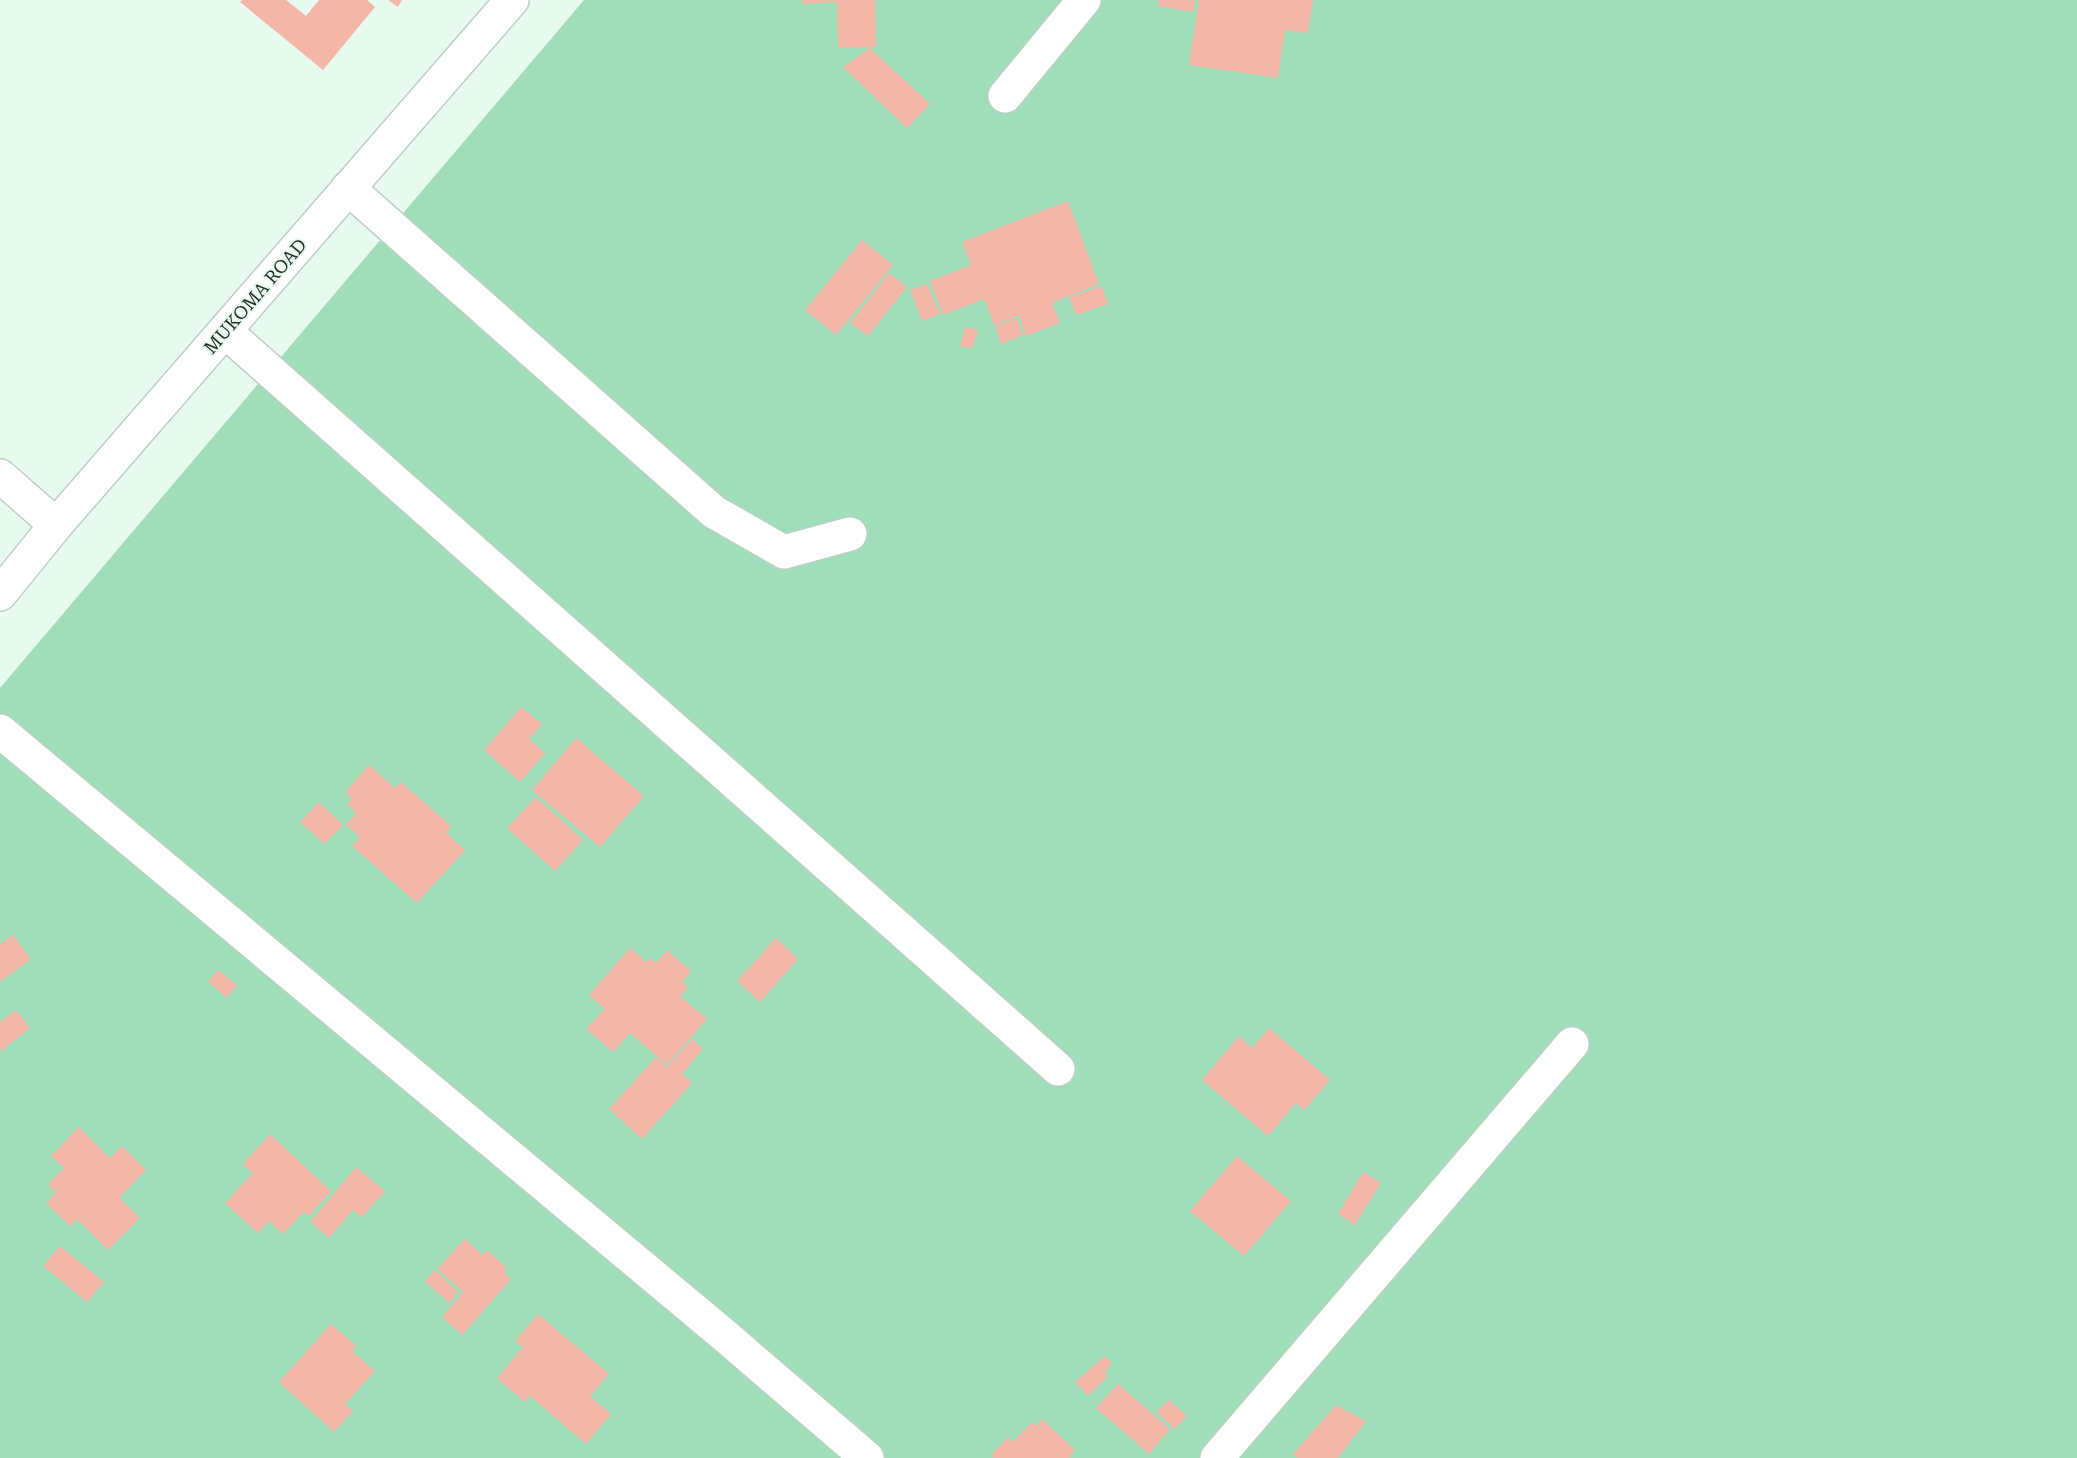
<svg xmlns="http://www.w3.org/2000/svg" width="2077" height="1458" viewBox="0 0 2077 1458" font-family="'Roboto Serif',serif">
	<style>
		.green { fill: #a0deb9 }
		.building { fill: #f3b6a7 }
		.lines { fill: none; stroke-linecap: round; stroke-linejoin: round }
		.minor-casing { stroke: #bdd0c4; stroke-width: 36 }
		.minor { stroke: #fff; stroke-width: 33 }
		.labels { text-anchor: middle; dominant-baseline: central; stroke-width: 4.5; stroke-linejoin: round; paint-order: stroke }
		.street-label { font-size: 18px; fill: #252c28; stroke: #e7faee }
	</style>
	<rect width="100%" height="100%" fill="#e7faee"/>
	<!-- green -->
	<polygon class="green" points="584,0 2077,0 2077,1458 0,1458 0,688"/>
	<!-- building -->
	<g class="building">
		<polygon points="242,0 286,0 306,16 319,0 367,0 375,7 323,70 240,2"/>
		<polygon points="388,0 402,0 398,7"/>
		<polygon points="802,0 837,0 837,2 802,4"/>
		<polygon points="837,0 875,0 876,47 838,48"/>
		<polygon points="1159,0 1195,0 1193,12 1158,6"/>
		<polygon points="1199,0 1313,0 1308,33 1285,30 1278,78 1189,65"/>
		<polygon points="870,48 930,104 907,128 843,67"/>
		<polygon points="1068,201 1099,284 1052,303 1060,323 1026,336 1019,316 994,325 984,299 943,315 930,281 971,265 962,242"/>
		<polygon points="862,240 893,265 836,335 805,310"/>
		<polygon points="889,273 907,287 868,336 850,323"/>
		<polygon points="927,284 940,314 922,321 910,290"/>
		<polygon points="1102,286 1108,304 1076,315 1069,297"/>
		<polygon points="1017,318 1023,335 1001,344 995,326"/>
		<polygon points="965,327 978,330 972,349 960,346"/>
		<polygon points="521,707 542,724 529,739 545,753 520,782 484,750"/>
		<polygon points="576,738 644,796 600,847 532,790"/>
		<polygon points="369,765 395,788 401,782 451,826 446,832 465,850 417,903 352,846 360,837 346,825 356,813 347,804 352,799 345,792"/>
		<polygon points="536,797 583,840 555,871 507,828"/>
		<polygon points="319,802 343,825 324,844 300,822"/>
		<polygon points="13,935 31,959 0,982 0,944"/>
		<polygon points="776,938 798,959 760,1002 737,981"/>
		<polygon points="630,948 647,962 650,958 656,963 667,950 691,971 682,982 688,987 680,996 707,1019 667,1065 630,1033 613,1052 586,1029 605,1009 589,995"/>
		<polygon points="218,970 237,985 227,998 208,982"/>
		<polygon points="16,1010 30,1028 0,1052 0,1022"/>
		<polygon points="1269,1028 1330,1080 1304,1110 1296,1103 1268,1136 1202,1080 1239,1036 1252,1048"/>
		<polygon points="692,1039 703,1049 682,1074 692,1083 642,1139 609,1109 656,1057 667,1067"/>
		<polygon points="79,1127 110,1158 122,1146 146,1170 119,1198 140,1218 108,1250 77,1219 70,1226 46,1203 56,1193 48,1184 64,1168 51,1156"/>
		<polygon points="270,1134 331,1191 309,1216 304,1212 283,1234 269,1221 258,1233 225,1203 253,1173 243,1164"/>
		<polygon points="1237,1156 1291,1201 1244,1256 1190,1211"/>
		<polygon points="356,1167 385,1191 362,1217 353,1210 329,1238 310,1222"/>
		<polygon points="1363,1172 1381,1183 1355,1225 1338,1214"/>
		<polygon points="465,1239 483,1255 487,1250 507,1268 504,1272 511,1279 462,1335 442,1317 463,1292 437,1269"/>
		<polygon points="60,1246 104,1282 87,1302 43,1266"/>
		<polygon points="435,1270 458,1292 449,1303 425,1281"/>
		<polygon points="538,1314 609,1374 590,1396 611,1414 586,1444 530,1396 525,1402 497,1378 523,1347 515,1341"/>
		<polygon points="331,1324 356,1346 352,1351 375,1371 345,1404 353,1411 334,1432 279,1382"/>
		<polygon points="1105,1356 1112,1363 1105,1372 1108,1376 1088,1396 1075,1382"/>
		<polygon points="1118,1384 1170,1429 1149,1454 1096,1408"/>
		<polygon points="1169,1400 1187,1416 1175,1429 1156,1412"/>
		<polygon points="1336,1405 1366,1421 1338,1458 1297,1458 1293,1454"/>
		<polygon points="1042,1419 1075,1450 1069,1456 1072,1458 994,1458 991,1455 1008,1437 1013,1442 1032,1422 1036,1426"/>
	</g>
	<g class="lines">
		<defs>
			<g id="minor">
				<polyline points="1005,96 1084,0"/>
				<polyline points="348,188 714,512 784,552 850,534"/>
				<polyline points="225,331 1058,1069"/>
				<polyline points="0,476 56,525"/>
				<polyline points="0,594 56,525 512,0"/>
				<polyline points="0,731 724,1335 867,1458"/>
				<polyline points="1217,1458 1572,1044"/>
			</g>
		</defs>
		<!-- minor casing -->
		<use href="#minor" class="minor-casing"/>
		<!-- minor -->
		<use href="#minor" class="minor"/>
	</g>
	<g class="labels">
		<!-- street labels -->
		<g class="street-label">
			<text transform="translate(255 296) rotate(-49)">MUKOMA ROAD</text>
		</g>
	</g>
</svg>
